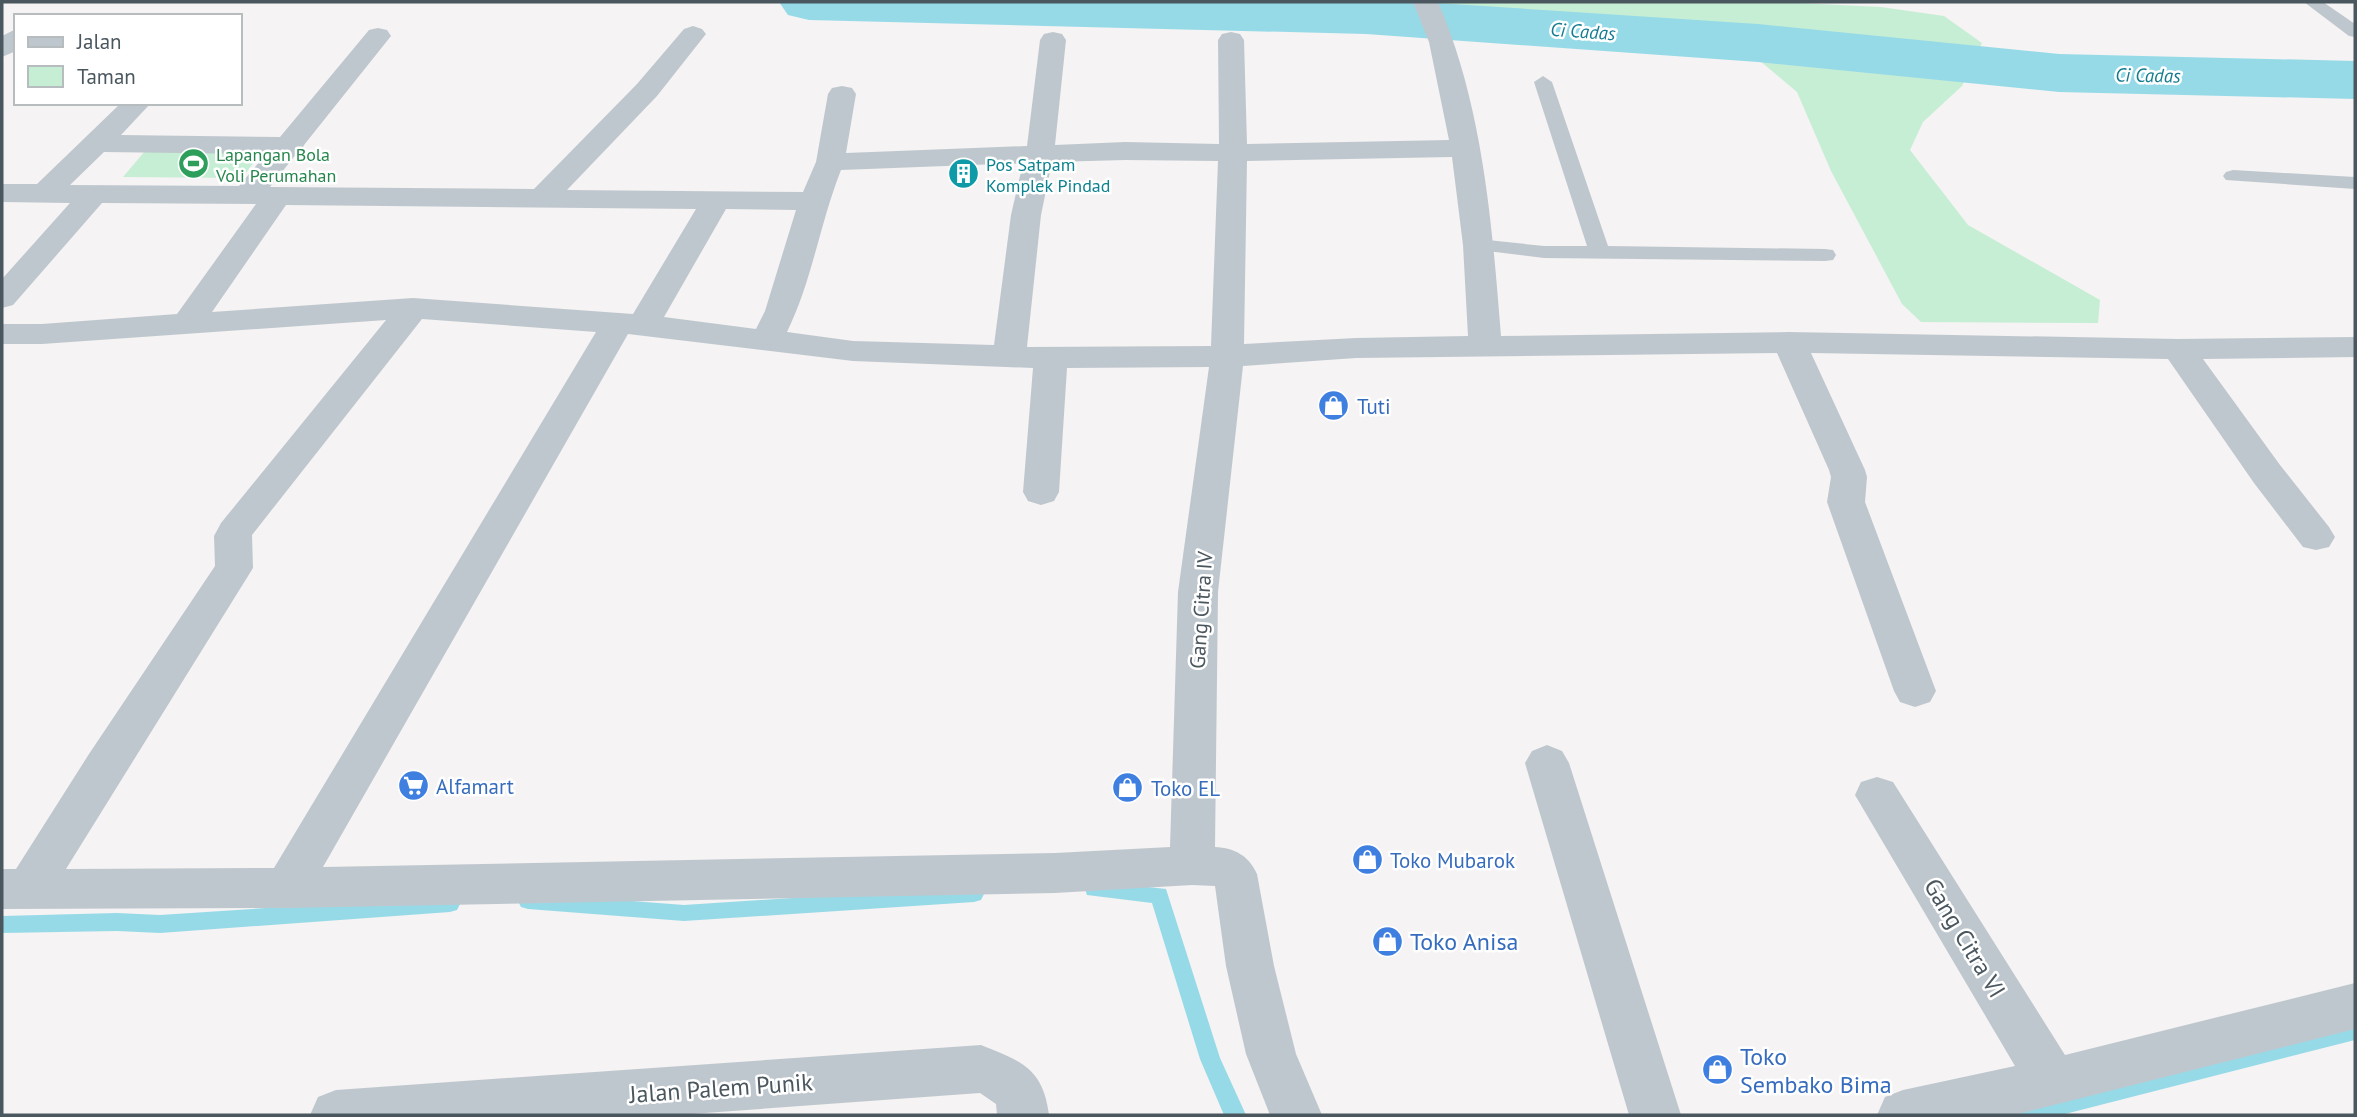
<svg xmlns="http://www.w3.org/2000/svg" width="2357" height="1117" viewBox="0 0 2357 1117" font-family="'PT Sans',sans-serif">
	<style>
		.green { fill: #c6eed4 }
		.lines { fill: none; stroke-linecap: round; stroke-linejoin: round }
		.stream { fill: #96dae8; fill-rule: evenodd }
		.river { fill: #96dae8; fill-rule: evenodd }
		.service { fill: #bfc7ce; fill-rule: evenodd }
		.minor { fill: #bfc7ce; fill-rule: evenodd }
		.labels { text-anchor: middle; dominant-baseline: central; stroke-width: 5; stroke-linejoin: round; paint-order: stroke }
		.far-leisure-label { font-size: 18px; fill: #27864d; stroke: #fff; text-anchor: start }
		.far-culture-label { font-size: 18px; fill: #0d838f; stroke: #fff; text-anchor: start }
		.far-water-label { font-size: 19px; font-style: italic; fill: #147b91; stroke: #fff }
		.shop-label { font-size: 21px; fill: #366cbe; stroke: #fff; text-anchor: start }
		.street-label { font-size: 21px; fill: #4b575f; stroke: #fff }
		.near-street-label { font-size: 24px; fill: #4b575f; stroke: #fff }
		.near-shop-label { font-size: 24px; fill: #366cbe; stroke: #fff; text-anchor: start }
	</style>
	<rect width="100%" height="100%" fill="#f5f3f3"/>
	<!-- green -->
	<g class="green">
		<polygon points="1217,2 1777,2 1881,7 1944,16 1982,43 1962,86 1923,122 1910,150 1968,225 2100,300 2098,323 1921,322 1902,304 1831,171 1797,92 1746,49 1635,18 1515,9"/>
		<polygon points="145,151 262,152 242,178 123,177"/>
	</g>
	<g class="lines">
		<!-- stream -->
		<g class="stream">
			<polygon points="1094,881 1166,889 1220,1058 1246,1115 1224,1115 1200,1059 1152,903 1087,895 1085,889 1087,883"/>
			<polygon points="974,886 981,888 984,894 981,900 974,902 684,921 528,909 521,907 518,901 521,895 528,893 684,905"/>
			<polygon points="450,896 457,898 460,904 457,910 450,912 160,933 117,931 2,933 2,916 117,913 160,915"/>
			<polygon points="2355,1022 2355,1040 2065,1114 1997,1115 2000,1108 2008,1105 2065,1094"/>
		</g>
		<!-- river -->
		<polygon class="river" points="779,2 1422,2 1758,24 2059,54 2355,61 2355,99 2059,92 1758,62 1366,34 809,20 788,15"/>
		<!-- service -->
		<g class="service">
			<polygon points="2304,2 2323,2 2355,24 2355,37 2349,36"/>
			<polygon points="1543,76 1552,82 1608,246 1825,249 1833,250 1836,255 1833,260 1825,261 1544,258 1471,249 1467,245 1471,241 1478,239 1544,246 1587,246 1534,82"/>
			<polygon points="2233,170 2355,177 2355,189 2226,180 2223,176 2226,172"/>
		</g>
		<!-- minor -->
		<g class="minor">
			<path d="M1413 2H1438C1483 106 1492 224 1501 336L1789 332 2178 339 2355 337V357L2203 359 2280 465 2329 527 2335 537 2329 547 2316 550 2303 547 2254 483 2168 359 1811 353 1865 470 1867 477 1865 502 1936 691 1930 702 1915 707 1900 702 1894 691 1827 502 1831 477 1829 470 1777 353 1356 358 1243 366 1218 592 1215 847C1235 848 1249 856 1257 874L1274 966 1296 1054 1322 1115H1270L1246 1054 1226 966 1215 886 1192 885 1055 893 287 908 2 909V869H16L89 754 215 566 214 536 221 523 386 320 42 344H2V324H42L177 314 256 204 102 203 13 305 2 308V279L70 203 2 202V184H37L121 103H151L121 135 280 137 369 30 378 28 387 30 391 36 304 145 301 152 297 153 270 187 534 189 637 84 684 29 693 26 702 29 706 34 702 39 657 96 567 190 803 192 816 162 828 94 832 88 842 86 852 88 856 94 846 153 1027 146 1040 40 1044 34 1053 32 1062 34 1066 40 1055 145 1125 142 1219 144 1218 40 1222 34 1231 32 1240 34 1244 40 1247 144 1449 140 1429 42ZM104 152 266 154 239 186 70 185ZM1452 157 1463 245 1468 336 1356 338 1244 344 1247 161ZM1125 160 1218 161 1211 346 1027 347 1041 215 1052 162ZM1023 163 1011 215 994 345 853 341 787 332C812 281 820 223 841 170ZM286 205 696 209 633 314 413 298 212 312ZM726 209 796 210 765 311 756 329 664 317ZM422 319 596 332 274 868 66 869 253 568 252 535ZM628 334 853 361 1033 368 1023 492 1028 501 1041 505 1054 501 1059 492 1067 368 1209 367 1178 592 1170 847 1055 853 323 867Z"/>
			<polygon points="16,29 16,51 2,57 2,36"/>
			<polygon points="1547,745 1562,751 1569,763 1681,1115 1629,1115 1525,763 1532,751"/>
			<polygon points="1877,777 1893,782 2065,1055 2355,983 2355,1029 2014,1115 1877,1115 1885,1097 1903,1090 2015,1066 1855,795 1861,782"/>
			<path d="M981 1045C1021 1061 1043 1068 1049 1115H997L996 1104 980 1093 677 1115H310L318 1097 336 1090Z"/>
		</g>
	</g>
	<!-- icons -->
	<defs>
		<symbol id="stadium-disc" viewBox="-11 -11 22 22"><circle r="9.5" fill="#2e9e5b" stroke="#fff"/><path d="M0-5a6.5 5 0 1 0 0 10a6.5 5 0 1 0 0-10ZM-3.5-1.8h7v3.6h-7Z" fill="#fff"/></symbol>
		<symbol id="building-disc" viewBox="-11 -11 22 22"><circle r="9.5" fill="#0f9aa8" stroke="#fff"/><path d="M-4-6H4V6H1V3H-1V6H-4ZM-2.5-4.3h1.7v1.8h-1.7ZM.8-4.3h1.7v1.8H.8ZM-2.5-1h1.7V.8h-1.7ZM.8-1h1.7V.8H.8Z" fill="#fff"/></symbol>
		<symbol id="shop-disc" viewBox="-11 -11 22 22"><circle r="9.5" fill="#3f7fe0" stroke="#fff"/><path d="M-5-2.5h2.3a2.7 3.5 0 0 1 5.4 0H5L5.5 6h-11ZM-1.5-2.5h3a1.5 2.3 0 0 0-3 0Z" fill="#fff"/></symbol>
		<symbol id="supermarket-disc" viewBox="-11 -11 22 22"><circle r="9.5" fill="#3f7fe0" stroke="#fff"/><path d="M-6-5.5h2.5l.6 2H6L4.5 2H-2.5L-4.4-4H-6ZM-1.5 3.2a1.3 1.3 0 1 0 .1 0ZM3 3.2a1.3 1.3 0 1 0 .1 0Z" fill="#fff"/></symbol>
	</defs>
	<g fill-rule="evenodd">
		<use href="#stadium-disc" x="176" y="146" width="35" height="35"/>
		<use href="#building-disc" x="946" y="156" width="35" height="35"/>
		<use href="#shop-disc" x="1316" y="388" width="35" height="35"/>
		<use href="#supermarket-disc" x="396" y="768" width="35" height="35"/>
		<use href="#shop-disc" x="1110" y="770" width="35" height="35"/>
		<use href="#shop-disc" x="1350" y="842" width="35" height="35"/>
		<use href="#shop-disc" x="1370" y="924" width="35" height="35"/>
		<use href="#shop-disc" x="1700" y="1052" width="35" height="35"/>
	</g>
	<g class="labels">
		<!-- far-leisure labels -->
		<g class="far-leisure-label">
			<text x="216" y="154">Lapangan Bola<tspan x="216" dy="21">Voli Perumahan</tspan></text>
		</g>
		<!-- far-culture labels -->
		<g class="far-culture-label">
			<text x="986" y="164">Pos Satpam<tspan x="986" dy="21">Komplek Pindad</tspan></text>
		</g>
		<!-- far-water labels -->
		<g class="far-water-label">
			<text transform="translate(1583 31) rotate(4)">Ci Cadas</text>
			<text transform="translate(2148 75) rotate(1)">Ci Cadas</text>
		</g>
		<!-- shop labels -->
		<g class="shop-label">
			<text x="1357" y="406">Tuti</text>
			<text x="436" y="786">Alfamart</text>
			<text x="1151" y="788">Toko EL</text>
			<text x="1390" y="860">Toko Mubarok</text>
		</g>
		<!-- street labels -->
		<g class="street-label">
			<text transform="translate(1201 610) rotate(-86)">Gang Citra IV</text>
		</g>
		<!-- near-street labels -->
		<g class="near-street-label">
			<text transform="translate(1965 938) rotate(59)">Gang Citra VI</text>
			<text transform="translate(721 1088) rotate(-4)">Jalan Palem Punik</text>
		</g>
		<!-- near-shop labels -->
		<g class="near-shop-label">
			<text x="1410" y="941">Toko Anisa</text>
			<text x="1740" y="1056">Toko<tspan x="1740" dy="28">Sembako Bima</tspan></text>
		</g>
	</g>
	<!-- border -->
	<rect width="2357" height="1117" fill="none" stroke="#4b575f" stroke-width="7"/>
	<!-- legend -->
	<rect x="14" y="14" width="228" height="91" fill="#ffffff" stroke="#b7bcbf" stroke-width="2"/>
	<rect x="28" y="37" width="35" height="10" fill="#bfc7ce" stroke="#b7bcbf" stroke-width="2"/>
	<text x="77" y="49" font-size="21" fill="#4b575f">Jalan</text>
	<rect x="28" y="66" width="35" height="21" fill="#c6eed4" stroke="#b7bcbf" stroke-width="2"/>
	<text x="77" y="84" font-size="21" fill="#4b575f">Taman</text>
</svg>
